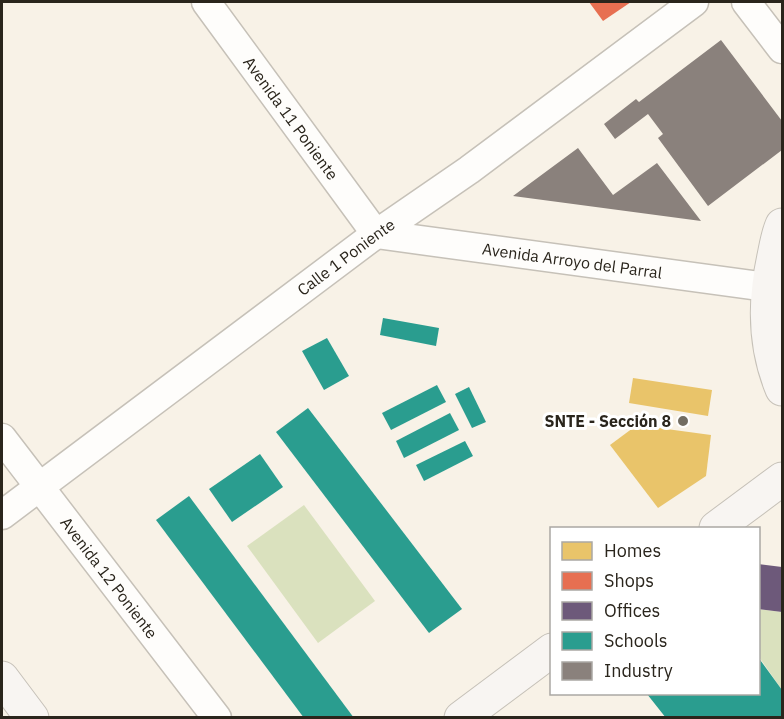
<svg xmlns="http://www.w3.org/2000/svg" width="784" height="719" viewBox="0 0 784 719" font-family="'IBM Plex Sans',sans-serif">
	<style>
		.green { fill: #dae1be }
		.homes { fill: #e9c46a }
		.shops { fill: #e76f51 }
		.offices { fill: #6d597a }
		.schools { fill: #2a9d8f }
		.industry { fill: #8a817c }
		.lines { fill: none; stroke-linecap: round; stroke-linejoin: round }
		.street-casing { stroke: #c6c1b8; stroke-width: 31 }
		.secondary-casing { stroke: #c6c1b8; stroke-width: 35 }
		.street { stroke: #fefdfb; stroke-width: 28 }
		.secondary { stroke: #f8f5f2; stroke-width: 33 }
		.poi-dot { fill: #726d63; stroke: #fff; stroke-width: 2 }
		.labels { text-anchor: middle; dominant-baseline: central; stroke-width: 6; stroke-linejoin: round; paint-order: stroke }
		.street-label { font-size: 16px; fill: #2a251c; stroke: #fff }
		.poi-label { font-size: 16px; font-weight: bold; fill: #2a251c; stroke: #fff; text-anchor: end }
	</style>
	<rect width="100%" height="100%" fill="#f8f2e7"/>
	<!-- green -->
	<g class="green">
		<polygon points="304,505 375,601 318,643 247,546"/>
		<polygon points="759,609 782,612 782,690 759,657"/>
	</g>
	<!-- homes -->
	<g class="homes">
		<polygon points="633,378 712,390 708,416 629,403"/>
		<polygon points="637,425 711,435 706,476 658,508 610,445"/>
	</g>
	<!-- shops -->
	<polygon class="shops" points="589,2 631,2 603,21"/>
	<!-- offices -->
	<polygon class="offices" points="758,564 782,567 782,612 758,609"/>
	<!-- schools -->
	<g class="schools">
		<polygon points="383,318 439,328 436,346 380,335"/>
		<polygon points="327,338 349,376 324,390 302,351"/>
		<polygon points="437,385 446,402 391,430 382,413"/>
		<polygon points="469,387 486,422 472,428 455,394"/>
		<polygon points="308,408 462,609 429,633 276,432"/>
		<polygon points="450,413 459,430 404,458 396,441"/>
		<polygon points="465,441 473,456 424,481 416,465"/>
		<polygon points="260,454 283,487 232,522 209,489"/>
		<polygon points="189,496 354,718 304,718 156,520"/>
		<polygon points="758,657 782,690 782,718 666,718 647,694 758,694"/>
	</g>
	<!-- industry -->
	<g class="industry">
		<polygon points="721,40 782,121 782,150 708,206 658,138 663,134 648,114 615,139 604,124 636,99 639,102"/>
		<polygon points="578,148 613,195 657,163 701,221 513,196"/>
	</g>
	<g class="lines">
		<defs>
			<g id="street">
				<path id="s1" d="M206 2 376 234"/>
				<polyline points="746,2 782,49"/>
				<path id="s2" d="M376 234 767 287"/>
				<path id="s3" d="M2 438 217 718"/>
				<path id="s4" d="M2 515 376 234 469 170 694 2"/>
			</g>
			<g id="secondary">
				<path d="M782 225C778 234 776 246 774 256 764 301 764 346 782 389"/>
				<polyline points="716,528 782,479"/>
				<polyline points="2,678 32,718"/>
				<polyline points="461,718 552,650"/>
			</g>
		</defs>
		<!-- street casing -->
		<use href="#street" class="street-casing"/>
		<!-- secondary casing -->
		<use href="#secondary" class="secondary-casing"/>
		<!-- street -->
		<use href="#street" class="street"/>
		<!-- secondary -->
		<use href="#secondary" class="secondary"/>
	</g>
	<!-- markers -->
	<circle class="poi-dot" cx="683" cy="421" r="6"/>
	<g class="labels">
		<!-- street labels -->
		<g class="street-label">
			<text stroke="none"><textPath href="#s1" startOffset="144">Avenida 11 Poniente</textPath></text>
			<text stroke="none"><textPath href="#s4" startOffset="430">Calle 1 Poniente</textPath></text>
			<text stroke="none"><textPath href="#s2" startOffset="198">Avenida Arroyo del Parral</textPath></text>
			<text stroke="none"><textPath href="#s3" startOffset="176">Avenida 12 Poniente</textPath></text>
		</g>
		<!-- poi labels -->
		<g class="poi-label">
			<text x="671" y="421">SNTE - Sección 8</text>
		</g>
	</g>
	<!-- border -->
	<rect width="784" height="719" fill="none" stroke="#2a251c" stroke-width="6"/>
	<!-- legend -->
	<rect x="550" y="527" width="210" height="168" fill="#ffffff" stroke="#aaa8a4" stroke-width="1.5"/>
	<rect x="562" y="542" width="30" height="18" fill="#e9c46a" stroke="#aaa8a4" stroke-width="1.5"/>
	<text x="604" y="557" font-size="18" fill="#2a251c">Homes</text>
	<rect x="562" y="572" width="30" height="18" fill="#e76f51" stroke="#aaa8a4" stroke-width="1.5"/>
	<text x="604" y="587" font-size="18" fill="#2a251c">Shops</text>
	<rect x="562" y="602" width="30" height="18" fill="#6d597a" stroke="#aaa8a4" stroke-width="1.5"/>
	<text x="604" y="617" font-size="18" fill="#2a251c">Offices</text>
	<rect x="562" y="632" width="30" height="18" fill="#2a9d8f" stroke="#aaa8a4" stroke-width="1.5"/>
	<text x="604" y="647" font-size="18" fill="#2a251c">Schools</text>
	<rect x="562" y="662" width="30" height="18" fill="#8a817c" stroke="#aaa8a4" stroke-width="1.5"/>
	<text x="604" y="677" font-size="18" fill="#2a251c">Industry</text>
</svg>
